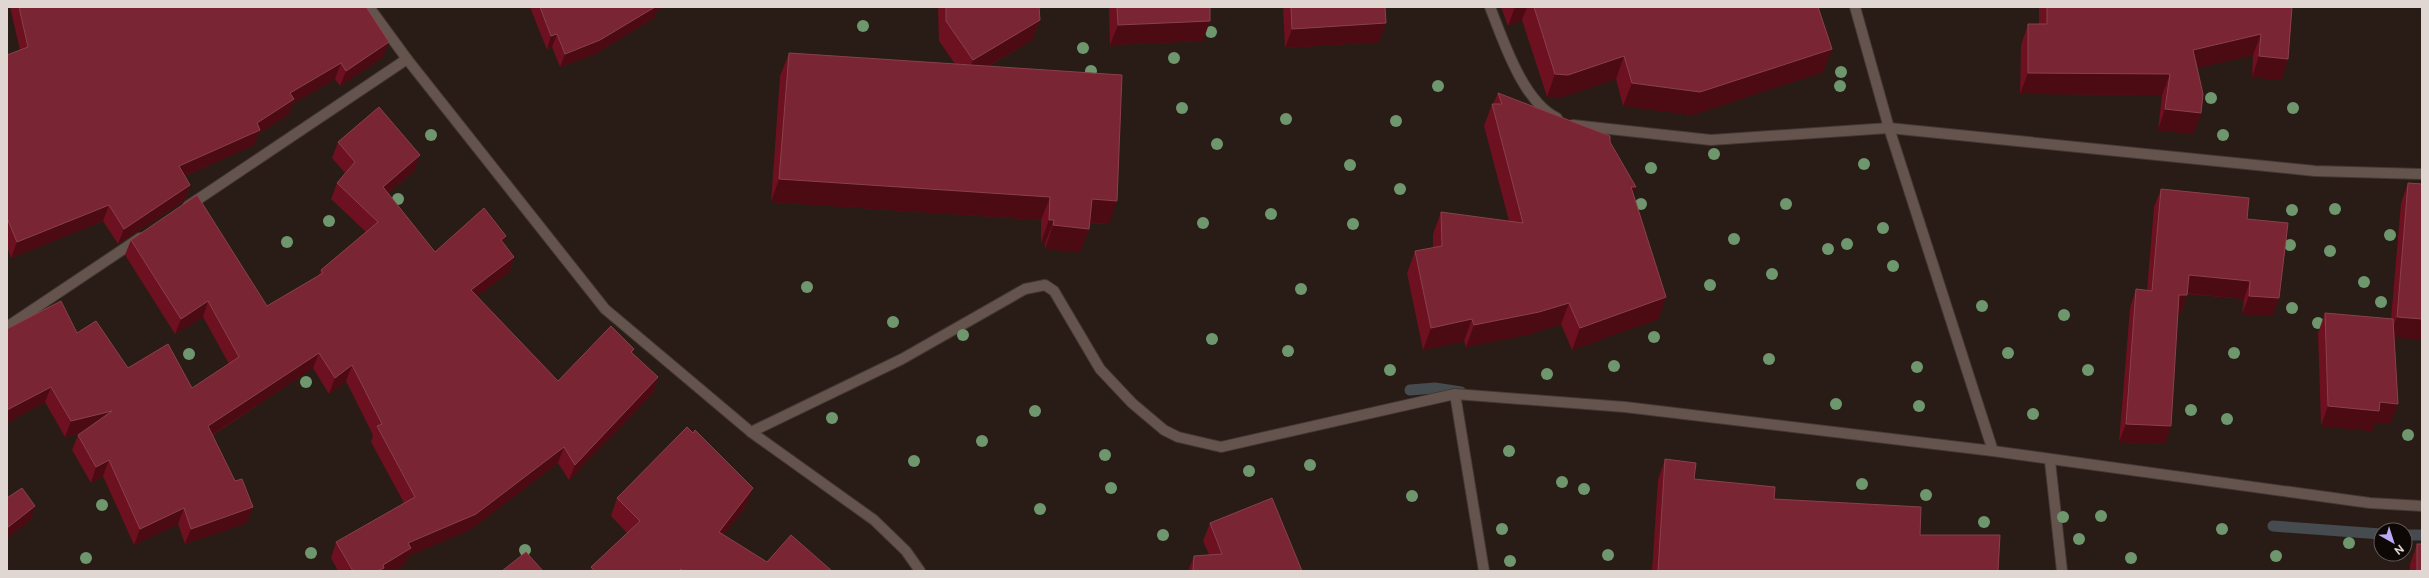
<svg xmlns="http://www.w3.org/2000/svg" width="2429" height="578" viewBox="0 0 2429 578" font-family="'Public Sans',sans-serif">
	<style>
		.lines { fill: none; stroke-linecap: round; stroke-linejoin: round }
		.stream { stroke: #454b4e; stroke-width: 11 }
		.minor-casing { stroke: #433835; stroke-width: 12 }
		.minor { stroke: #64544d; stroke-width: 10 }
		.tree { fill: #6e976e }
		.wall { fill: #6d101f }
		.shaded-wall { fill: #4c0b13 }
		.building { fill: #792533; stroke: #89414c }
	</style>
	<rect width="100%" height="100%" fill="#291b15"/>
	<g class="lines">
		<!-- stream -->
		<g class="stream">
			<polyline points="1410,390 1435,388 1461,392"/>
			<polyline points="2273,526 2381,534"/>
			<polyline points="2405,535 2422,535"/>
		</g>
		<defs>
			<g id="minor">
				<polyline points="369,7 407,59 605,309 751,432 874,520 906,551 920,571"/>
				<path d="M1490 7C1503 40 1523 102 1557 118"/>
				<polyline points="1855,7 1889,128 1993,451"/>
				<polyline points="1573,125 1711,140 1889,128 2315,171 2422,174"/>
				<polyline points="188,206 407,59"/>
				<polyline points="7,327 140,238"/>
				<polyline points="1455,394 1484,571"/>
				<polyline points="751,432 902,359 1025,289 1045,285 1054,291 1100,369 1132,403 1164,430 1178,437 1221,447 1455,394 1625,407 1993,451 2370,503 2422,506"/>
				<polyline points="2050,461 2062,571"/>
			</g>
		</defs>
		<!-- minor casing -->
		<use href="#minor" class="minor-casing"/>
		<!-- minor -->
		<use href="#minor" class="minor"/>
	</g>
	<!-- trees -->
	<g class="tree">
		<circle cx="863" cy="26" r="6"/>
		<circle cx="1211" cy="32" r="6"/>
		<circle cx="1083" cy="48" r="6"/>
		<circle cx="1174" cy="58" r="6"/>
		<circle cx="1091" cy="71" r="6"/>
		<circle cx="1841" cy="72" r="6"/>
		<circle cx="1438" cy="86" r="6"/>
		<circle cx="1840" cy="86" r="6"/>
		<circle cx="2211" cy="98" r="6"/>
		<circle cx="1182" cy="108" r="6"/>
		<circle cx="2293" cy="108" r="6"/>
		<circle cx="1286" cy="119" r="6"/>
		<circle cx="1396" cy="121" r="6"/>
		<circle cx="431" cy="135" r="6"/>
		<circle cx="2223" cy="135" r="6"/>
		<circle cx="1217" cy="144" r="6"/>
		<circle cx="1714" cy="154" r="6"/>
		<circle cx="1864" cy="164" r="6"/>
		<circle cx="1350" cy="165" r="6"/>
		<circle cx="1651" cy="168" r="6"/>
		<circle cx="1400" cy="189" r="6"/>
		<circle cx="398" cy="199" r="6"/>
		<circle cx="1641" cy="204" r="6"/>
		<circle cx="1786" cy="204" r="6"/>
		<circle cx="2335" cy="209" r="6"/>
		<circle cx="2292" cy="210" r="6"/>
		<circle cx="1271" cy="214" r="6"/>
		<circle cx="329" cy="221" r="6"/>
		<circle cx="1203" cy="223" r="6"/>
		<circle cx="1353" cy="224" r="6"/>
		<circle cx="1883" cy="228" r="6"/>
		<circle cx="2390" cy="235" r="6"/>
		<circle cx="1734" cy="239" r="6"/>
		<circle cx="287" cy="242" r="6"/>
		<circle cx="1847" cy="244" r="6"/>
		<circle cx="2290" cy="245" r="6"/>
		<circle cx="1828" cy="249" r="6"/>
		<circle cx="2330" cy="251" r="6"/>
		<circle cx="1893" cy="266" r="6"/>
		<circle cx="1772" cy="274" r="6"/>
		<circle cx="2364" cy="282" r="6"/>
		<circle cx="1710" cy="285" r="6"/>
		<circle cx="807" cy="287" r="6"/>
		<circle cx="1301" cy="289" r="6"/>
		<circle cx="2381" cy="302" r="6"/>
		<circle cx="1982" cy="306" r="6"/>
		<circle cx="2292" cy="308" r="6"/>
		<circle cx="2064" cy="315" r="6"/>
		<circle cx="893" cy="322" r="6"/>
		<circle cx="2318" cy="323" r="6"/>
		<circle cx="963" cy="335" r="6"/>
		<circle cx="1654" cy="337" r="6"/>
		<circle cx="1212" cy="339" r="6"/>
		<circle cx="1288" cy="351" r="6"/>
		<circle cx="2008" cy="353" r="6"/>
		<circle cx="2234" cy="353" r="6"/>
		<circle cx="189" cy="354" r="6"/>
		<circle cx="1769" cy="359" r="6"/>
		<circle cx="1614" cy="366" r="6"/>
		<circle cx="1917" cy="367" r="6"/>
		<circle cx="1390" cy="370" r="6"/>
		<circle cx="2088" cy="370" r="6"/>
		<circle cx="1547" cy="374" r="6"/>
		<circle cx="306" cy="382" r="6"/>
		<circle cx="1836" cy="404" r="6"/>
		<circle cx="1919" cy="406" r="6"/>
		<circle cx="2191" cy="410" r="6"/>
		<circle cx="1035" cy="411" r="6"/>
		<circle cx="2033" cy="414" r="6"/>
		<circle cx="832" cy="418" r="6"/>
		<circle cx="2227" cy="419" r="6"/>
		<circle cx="2408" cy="435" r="6"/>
		<circle cx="982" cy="441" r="6"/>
		<circle cx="1509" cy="451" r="6"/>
		<circle cx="1105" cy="455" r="6"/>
		<circle cx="914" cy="461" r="6"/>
		<circle cx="1310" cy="465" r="6"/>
		<circle cx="1249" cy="471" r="6"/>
		<circle cx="1562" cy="482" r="6"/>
		<circle cx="1862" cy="484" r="6"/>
		<circle cx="1111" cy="488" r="6"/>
		<circle cx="1584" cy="489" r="6"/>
		<circle cx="1926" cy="495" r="6"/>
		<circle cx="1412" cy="496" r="6"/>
		<circle cx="102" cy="505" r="6"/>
		<circle cx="1040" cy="509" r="6"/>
		<circle cx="2101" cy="516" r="6"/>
		<circle cx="2063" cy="517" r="6"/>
		<circle cx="1984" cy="522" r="6"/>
		<circle cx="1502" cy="529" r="6"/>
		<circle cx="2222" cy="529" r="6"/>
		<circle cx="1163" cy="535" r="6"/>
		<circle cx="2079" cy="539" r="6"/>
		<circle cx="2349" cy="543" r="6"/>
		<circle cx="525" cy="550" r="6"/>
		<circle cx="311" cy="553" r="6"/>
		<circle cx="1608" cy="555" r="6"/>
		<circle cx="2276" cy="556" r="6"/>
		<circle cx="86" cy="558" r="6"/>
		<circle cx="2131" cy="558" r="6"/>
		<circle cx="1510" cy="561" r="6"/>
	</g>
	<!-- wall -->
	<g class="wall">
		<polygon points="10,7 356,7 383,57 340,86 335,79 292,104 289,114 258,134 254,145 185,176 190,185 185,200 118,244 103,221 11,258 7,247 7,55 20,50"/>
		<polygon points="530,7 665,7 657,10 654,18 595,54 560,67 552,47 547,50"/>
		<polygon points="938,7 1039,7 1040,20 1032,40 989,66 1109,224 1089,223 1089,229 1080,252 1045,249 1045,243 1041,243 1041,220 771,202 780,76 789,53 955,64 939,41"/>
		<polygon points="1109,7 1210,7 1203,41 1110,45"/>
		<polygon points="1283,7 1385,7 1379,42 1285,48"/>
		<polygon points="1501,7 1818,7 1823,72 1692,115 1623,106 1616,79 1559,98 1547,97 1522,20 1508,26"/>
		<polygon points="2039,7 2292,7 2288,59 2281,80 2252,77 2253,55 2197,68 2201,113 2193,134 2158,130 2162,95 2020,94 2021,45 2028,24 2039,24"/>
		<polygon points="1498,93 1610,142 1633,194 1666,297 1658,319 1572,350 1561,324 1531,334 1466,347 1464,341 1423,350 1407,273 1415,251 1433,248 1433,234 1441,212 1509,221 1484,126 1492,104 1493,104"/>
		<polygon points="338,142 414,171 388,193 435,252 506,236 503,243 514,257 509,272 477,296 558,381 634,349 632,353 658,377 653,393 569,480 558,463 470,530 408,556 405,564 393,571 338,571 331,558 336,542 404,503 371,442 373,435 346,381 329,394 313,368 213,435 247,523 185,544 178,524 134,545 103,476 91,483 72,450 78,435 81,433 65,437 45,402 7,423 77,333 128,368 192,388 229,364 203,317 175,334 125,255 131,240 267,306 318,276 321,270 366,232 331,199 337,183 345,173 332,158"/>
		<polygon points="2408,183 2422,184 2394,337 2390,424 2375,422 2372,431 2321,426 2318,333 2325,313 2391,319 2401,203"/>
		<polygon points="2161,189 2247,219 2279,298 2272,316 2242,314 2244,299 2187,294 2181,313 2178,313 2165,444 2119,442 2130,308 2136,289 2147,290 2154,207"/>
		<polygon points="1665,459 1694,479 1774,499 1920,535 1998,571 1652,571 1658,480"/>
		<polygon points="617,498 746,506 723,535 767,562 832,571 590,571 591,567 627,533 611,516"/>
		<polygon points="1210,523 1302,571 1188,571 1194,556 1209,555 1203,541"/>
		<polygon points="2417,544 2422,571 2410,571 2410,564"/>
	</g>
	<!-- shaded-wall -->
	<g class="shaded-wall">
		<polygon points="652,7 665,7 657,10 654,18 595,54 560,67 565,54"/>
		<polygon points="1515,7 1527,7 1522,20 1508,26"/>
		<polygon points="1040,20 1032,40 965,80 973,60"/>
		<polygon points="1210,21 1203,41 1110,45 1118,25"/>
		<polygon points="1386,23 1379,42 1285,48 1292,29"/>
		<polygon points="557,34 552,47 547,50 551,36"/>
		<polygon points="2261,34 2253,55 2185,71 2193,50"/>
		<polygon points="389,42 383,57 340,86 346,71"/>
		<polygon points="1832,49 1823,72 1692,115 1623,106 1632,83"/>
		<polygon points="1624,56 1616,79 1559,98 1547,97 1555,74"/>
		<polygon points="2259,56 2288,59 2281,80 2252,77"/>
		<polygon points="341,63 335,79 292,104 289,114 258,134 254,145 173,181 179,166 257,123 290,93"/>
		<polygon points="2028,73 2170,74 2162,95 2020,94"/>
		<polygon points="2165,109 2201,113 2193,134 2158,130"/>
		<polygon points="420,155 414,171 377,202 383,187"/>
		<polygon points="779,179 1050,197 1041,220 771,202"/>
		<polygon points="190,185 185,200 118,244 124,229"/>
		<polygon points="1631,187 1636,187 1628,209"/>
		<polygon points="1092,199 1117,201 1109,224 1083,222"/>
		<polygon points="109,205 103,221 11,258 17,242"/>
		<polygon points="1049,220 1054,220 1045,243 1041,243"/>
		<polygon points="1053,225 1089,229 1080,252 1045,249"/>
		<polygon points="506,236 500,251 501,240"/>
		<polygon points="514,257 509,272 465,306 471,290"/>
		<polygon points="2189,275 2250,281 2244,299 2183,293"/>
		<polygon points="2179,295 2187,295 2181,313 2172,313"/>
		<polygon points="2249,296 2279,298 2272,316 2242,314"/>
		<polygon points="1666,297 1658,319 1572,350 1580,328"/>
		<polygon points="208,301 203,317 175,334 181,319"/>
		<polygon points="1569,303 1561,324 1531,334 1466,347 1474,325"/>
		<polygon points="2397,317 2422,319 2422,340 2389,337"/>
		<polygon points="1472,319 1464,341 1423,350 1431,328"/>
		<polygon points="319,353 313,368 203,441 208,426"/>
		<polygon points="352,365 346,381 329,394 335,378"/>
		<polygon points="658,377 653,393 569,480 575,465"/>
		<polygon points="51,387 45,402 7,423 7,410"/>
		<polygon points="2380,402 2398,404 2390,424 2375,422 2372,431 2321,426 2328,406"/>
		<polygon points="112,411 106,426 65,437 71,421"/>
		<polygon points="2126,424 2171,426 2165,444 2119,442"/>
		<polygon points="564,447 558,463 470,530 408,556 405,564 393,571 378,571 383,565 408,543"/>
		<polygon points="109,460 103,476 91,483 96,467"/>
		<polygon points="753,488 746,506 712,550 719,532"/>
		<polygon points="35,506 30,521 7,538 7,528"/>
		<polygon points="253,507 247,523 185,544 191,529"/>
		<polygon points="184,508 178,524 134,545 140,529"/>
	</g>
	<!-- building -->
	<g class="building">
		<polygon points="19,7 356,7 356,8 358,7 366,7 389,42 346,71 341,63 290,93 294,99 257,123 260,130 179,166 190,185 124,229 109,205 17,242 7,218 7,55 28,47"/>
		<polygon points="540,7 655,7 600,40 565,54 557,34 551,36"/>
		<polygon points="946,7 1039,7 1040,20 973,60 946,21"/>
		<polygon points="1117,7 1210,7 1210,21 1118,25"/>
		<polygon points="1291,7 1385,7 1386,23 1292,29"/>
		<polygon points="1534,7 1818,7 1832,49 1700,92 1632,83 1624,56 1568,75 1555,74"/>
		<polygon points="2047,7 2292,7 2288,59 2259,56 2261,34 2193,50 2203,94 2201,113 2165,109 2170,74 2028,73 2028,24 2047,24"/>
		<polygon points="789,53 1122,75 1117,201 1092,199 1089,229 1053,225 1054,220 1049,220 1050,197 779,179"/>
		<polygon points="1498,93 1610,136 1610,142 1636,187 1631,187 1666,297 1580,328 1569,303 1539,312 1474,325 1472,319 1431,328 1415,251 1442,246 1441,212 1523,223 1492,104 1502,104"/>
		<polygon points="379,107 420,155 383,187 435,252 484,208 506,236 501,240 514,257 471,290 558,381 611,326 634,349 631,352 658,377 575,465 564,447 476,514 408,543 411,548 383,565 384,568 378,571 353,571 336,542 415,497 377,426 382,424 352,365 335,378 319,353 208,426 235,481 242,479 253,507 191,529 184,508 140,529 109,460 96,467 78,435 112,411 71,421 51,387 7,410 7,329 61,301 77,333 96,321 128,368 168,344 192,388 239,357 208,301 181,319 131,240 197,195 267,306 323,273 321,270 378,222 337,183 355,162 338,142"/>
		<polygon points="2408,183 2422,184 2422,319 2397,317"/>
		<polygon points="2161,189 2249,198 2247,219 2288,223 2279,298 2249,296 2250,281 2189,275 2187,295 2179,295 2171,426 2126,424 2136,289 2152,291"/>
		<polygon points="2325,313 2393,319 2398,404 2380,402 2379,411 2328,406"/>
		<polygon points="687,427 693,433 695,430 753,488 719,532 767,562 791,535 832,571 683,571 681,569 679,571 595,571 591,567 640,521 617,498"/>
		<polygon points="1665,459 1696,463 1694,479 1775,487 1774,499 1921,507 1920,535 2000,535 1998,571 1658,571"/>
		<polygon points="22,488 35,506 7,528 7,498"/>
		<polygon points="1272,498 1302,571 1193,571 1194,556 1222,554 1210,523"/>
		<rect x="2417" y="544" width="5" height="27"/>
		<polygon points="526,552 543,571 502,571"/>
	</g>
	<!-- border -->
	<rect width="2429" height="578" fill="none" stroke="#e0d6d2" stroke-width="16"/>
	<!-- north arrow -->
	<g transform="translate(2393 542) rotate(141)"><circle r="19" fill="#0d0705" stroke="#615a57"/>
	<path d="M0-3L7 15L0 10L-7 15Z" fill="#bcaaf5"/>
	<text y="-6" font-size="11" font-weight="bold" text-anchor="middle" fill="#e0d6d2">N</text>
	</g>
</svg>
